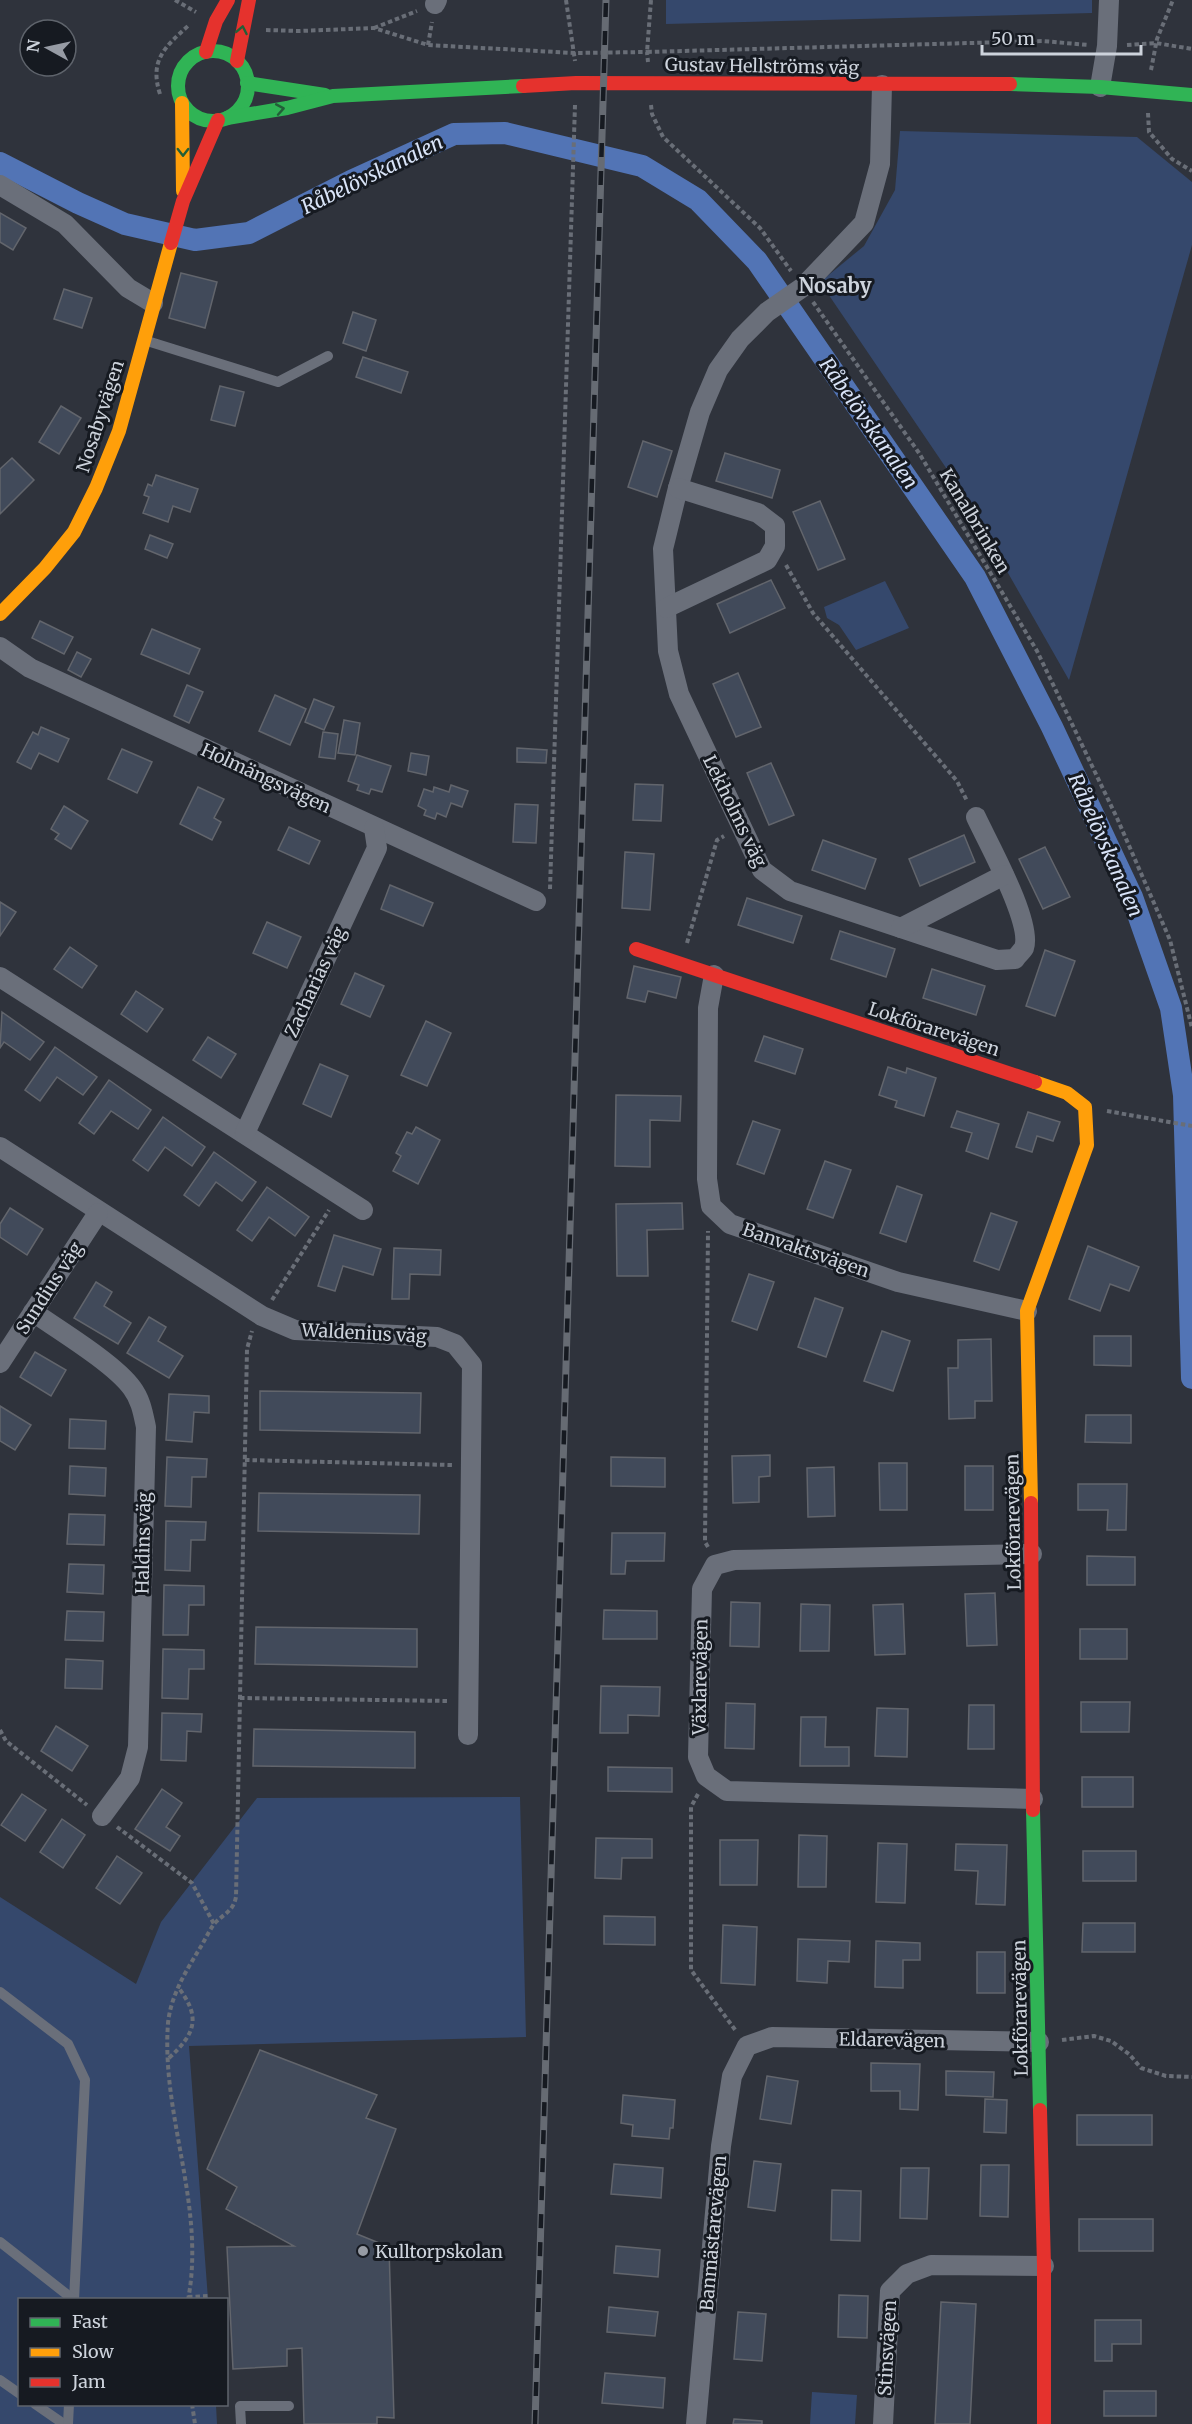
<svg xmlns="http://www.w3.org/2000/svg" width="1192" height="2424" viewBox="0 0 1192 2424" font-family="Merriweather,serif">
	<rect width="100%" height="100%" fill="#2f333c"/>
	<g fill="#35486c">
		<path d="M666,0h426v13l-426,11z"/>
		<path d="M900,131l237,6 55,45v63l-123,435 -110,-193 -139,-205 44,-36 31,-56z"/>
		<path d="M885,581l24,47 -53,22 -17,-25 -12,-7 -3,-11z"/>
		<path d="M520,1797l6,240 -337,9 19,253 -188,1v104l196,1 1,19h-217v-527l136,87 25,-62 96,-124z"/>
		<path d="M812,2392l45,3 -2,29h-45z"/>
	</g>
	<g fill="none" stroke-linecap="round" stroke-linejoin="round">
		<path stroke="#5274b5" stroke-width="22" d="M0,163l78,40 47,21 70,16 54,-7 102,-52 103,-47 51,-1 137,33 56,34 59,61 218,316 77,150 80,170 39,111 13,87 8,283"/>
	</g>
	<g fill="#414a5a" stroke="#62656c" stroke-width="1.5">
		<path d="M0,213l26,15 -13,22 -13,-8z"/>
		<path d="M181,273l36,9 -12,46 -36,-10z"/>
		<path d="M64,289l28,9 -10,30 -28,-9z"/>
		<path d="M353,312l23,8 -10,31 -23,-8z"/>
		<path d="M363,357l45,15 -7,21 -45,-16z"/>
		<path d="M220,386l24,6 -9,34 -24,-6z"/>
		<path d="M61,406l20,12 -22,36 -20,-12z"/>
		<path d="M643,441l29,10 -15,46 -29,-10z"/>
		<path d="M725,453l55,17 -8,28 -56,-17z"/>
		<path d="M12,458l22,22 -34,34v-45z"/>
		<path d="M156,475l42,14 -8,23 -17,-6 -5,16 -25,-9 6,-16 -5,-2 4,-11 4,2z"/>
		<path d="M820,501l25,58 -27,11 -25,-58z"/>
		<path d="M150,535l23,9 -6,14 -22,-9z"/>
		<path d="M771,580l14,28 -55,25 -13,-29z"/>
		<path d="M40,621l33,16 -9,17 -32,-16z"/>
		<path d="M152,629l48,20 -11,25 -48,-20z"/>
		<path d="M77,652l14,7 -10,18 -13,-7z"/>
		<path d="M738,673l23,54 -25,10 -23,-53z"/>
		<path d="M187,685l16,7 -14,31 -15,-7z"/>
		<path d="M275,695l31,14 -16,36 -31,-14z"/>
		<path d="M314,699l20,8 -10,23 -19,-8z"/>
		<path d="M344,720l16,3 -5,32 -17,-2z"/>
		<path d="M41,727l28,12 -11,23 -19,-9 -8,16 -14,-7 16,-30 5,3z"/>
		<path d="M323,732l15,2 -3,25 -16,-2z"/>
		<path d="M517,748l30,2 -1,13 -29,-1z"/>
		<path d="M122,749l30,13 -15,31 -29,-14z"/>
		<path d="M411,753l18,3 -3,19 -18,-4z"/>
		<path d="M357,755l34,11 -9,26 -11,-3 -2,5 -12,-4 2,-5 -11,-4z"/>
		<path d="M771,763l23,52 -25,10 -22,-52z"/>
		<path d="M635,784l28,1 -2,36 -28,-1z"/>
		<path d="M451,785l17,6 -6,16 -11,-4 -5,14 -9,-4 -2,6 -11,-4 2,-5 -8,-4 6,-17 9,3 1,-5 15,5z"/>
		<path d="M198,787l26,12 -10,19 7,4 -9,18 -32,-16z"/>
		<path d="M515,804l23,1 -2,38 -23,-1z"/>
		<path d="M64,806l24,15 -17,28 -16,-10 4,-5 -8,-5z"/>
		<path d="M289,827l31,14 -11,23 -31,-14z"/>
		<path d="M964,835l11,27 -55,24 -11,-27z"/>
		<path d="M823,840l53,19 -11,30 -53,-19z"/>
		<path d="M1045,847l25,50 -27,12 -24,-50z"/>
		<path d="M625,852l29,2 -4,56 -28,-2z"/>
		<path d="M390,885l43,18 -10,23 -42,-17z"/>
		<path d="M747,898l55,18 -9,27 -55,-18z"/>
		<path d="M0,902l16,10 -16,24z"/>
		<path d="M267,922l34,15 -14,31 -34,-15z"/>
		<path d="M840,931l55,18 -9,28 -55,-18z"/>
		<path d="M70,947l27,19 -15,22 -28,-19z"/>
		<path d="M1045,950l30,11 -20,55 -29,-10z"/>
		<path d="M634,966l47,11 -5,21 -28,-7 -3,11 -18,-4z"/>
		<path d="M932,969l53,17 -9,29 -53,-17z"/>
		<path d="M355,973l29,13 -14,31 -29,-13z"/>
		<path d="M136,991l27,18 -16,23 -26,-18z"/>
		<path d="M2,1012l42,30 -14,18 -26,-18 -4,6z"/>
		<path d="M426,1021l25,12 -24,53 -26,-11z"/>
		<path d="M764,1036l39,13 -8,25 -40,-13z"/>
		<path d="M208,1037l28,17 -15,24 -28,-18z"/>
		<path d="M55,1047l42,30 -14,18 -26,-18 -17,24 -15,-11z"/>
		<path d="M320,1064l28,12 -17,41 -28,-13z"/>
		<path d="M888,1067l18,6 1,-5 29,10 -12,38 -29,-9 2,-6 -18,-6z"/>
		<path d="M109,1080l42,30 -13,19 -27,-18 -17,23 -15,-11z"/>
		<path d="M616,1095l65,1 -1,25 -30,-1v47l-35,-1z"/>
		<path d="M957,1111l42,13 -11,35 -22,-8 6,-18 -21,-6z"/>
		<path d="M1028,1112l32,10 -7,19 -16,-5 -5,16 -16,-5z"/>
		<path d="M163,1117l42,30 -13,19 -27,-19 -17,24 -15,-11z"/>
		<path d="M753,1121l27,9 -16,44 -27,-10z"/>
		<path d="M416,1127l24,13 -22,44 -25,-13 8,-15 -5,-3 11,-21 5,2z"/>
		<path d="M214,1152l42,30 -14,19 -26,-19 -17,24 -15,-11z"/>
		<path d="M825,1161l26,9 -18,48 -26,-9z"/>
		<path d="M897,1186l25,9 -16,47 -26,-9z"/>
		<path d="M267,1187l42,30 -14,19 -26,-19 -17,24 -15,-11z"/>
		<path d="M682,1203l1,26 -36,1 1,46h-31l-1,-72z"/>
		<path d="M10,1208l33,21 -16,26 -27,-18v-13z"/>
		<path d="M991,1213l26,9 -18,48 -25,-9z"/>
		<path d="M334,1235l47,14 -8,26 -30,-9 -8,25 -17,-5z"/>
		<path d="M1088,1246l51,21 -10,24 -19,-7 -10,27 -31,-12z"/>
		<path d="M394,1248l47,2 -1,25 -30,-1 -1,25h-17z"/>
		<path d="M749,1274l25,8 -17,48 -25,-9z"/>
		<path d="M96,1282l16,10 -8,14 27,17 -13,21 -44,-26z"/>
		<path d="M815,1298l28,10 -17,49 -28,-10z"/>
		<path d="M149,1317l17,10 -8,14 25,15 -14,22 -42,-25z"/>
		<path d="M882,1331l28,10 -17,50 -29,-10z"/>
		<path d="M1094,1336h37v30l-37,-1z"/>
		<path d="M991,1339l1,62h-17v17l-26,1 -1,-51h10v-28z"/>
		<path d="M35,1352l31,18 -15,26 -31,-19z"/>
		<path d="M260,1391l161,2 -1,40 -160,-3z"/>
		<path d="M169,1394l40,2v17l-15,-1 -2,30 -26,-2z"/>
		<path d="M0,1406l31,19 -16,25 -15,-9z"/>
		<path d="M1086,1415h45v28l-46,-1z"/>
		<path d="M70,1419l36,2 -1,28 -36,-1z"/>
		<path d="M770,1455v21l-11,1v25l-26,1 -1,-47z"/>
		<path d="M167,1457l40,2 -1,18h-14l-1,30 -26,-1z"/>
		<path d="M611,1457l54,1v29l-54,-1z"/>
		<path d="M879,1463h28v47h-27z"/>
		<path d="M70,1466l36,2 -1,28 -36,-2z"/>
		<rect x="965" y="1466" width="28" height="44"/>
		<path d="M834,1467l1,49 -27,1 -1,-49z"/>
		<path d="M1078,1484h49l-1,46h-19l1,-20h-30z"/>
		<path d="M259,1493l161,2 -1,39 -161,-3z"/>
		<path d="M69,1514l36,1 -1,30 -37,-1z"/>
		<path d="M166,1521l40,1 -1,18h-14l-1,31 -25,-1z"/>
		<path d="M612,1533h53l-1,28h-38l-1,13h-14z"/>
		<path d="M1087,1556l48,1v28h-48z"/>
		<path d="M69,1564l35,1 -1,29 -36,-2z"/>
		<path d="M164,1585l40,1v19h-15l-1,30h-25z"/>
		<path d="M995,1593l2,52 -30,1 -2,-52z"/>
		<path d="M731,1602l29,1 -1,44 -29,-1z"/>
		<path d="M801,1604l29,1 -1,46h-29z"/>
		<path d="M903,1604l2,50 -30,1 -2,-50z"/>
		<path d="M604,1610l53,1v28h-54z"/>
		<path d="M67,1611l37,1 -1,29 -38,-1z"/>
		<path d="M256,1627l161,2v38l-162,-3z"/>
		<rect x="1080" y="1629" width="47" height="30"/>
		<path d="M163,1649l41,1v19h-15l-1,30 -26,-1z"/>
		<path d="M66,1659l37,2 -1,28 -37,-1z"/>
		<path d="M601,1686l59,1 -1,29 -31,-1v18h-28z"/>
		<path d="M1081,1702h49l-1,30h-48z"/>
		<path d="M726,1703l29,1 -1,45 -29,-1z"/>
		<path d="M969,1705h25v44h-26z"/>
		<path d="M877,1708l31,1 -1,48 -32,-1z"/>
		<path d="M162,1713l40,1 -1,18 -14,-1 -1,30 -25,-1z"/>
		<path d="M801,1717h25l-1,30h24v19h-49z"/>
		<path d="M56,1726l32,20 -16,25 -31,-20z"/>
		<path d="M254,1729l161,3v36l-162,-2z"/>
		<path d="M608,1767l64,1v24l-64,-1z"/>
		<rect x="1082" y="1777" width="51" height="30"/>
		<path d="M162,1789l20,14 -16,24 14,9 -10,15 -35,-22z"/>
		<path d="M22,1794l24,16 -21,31 -24,-16z"/>
		<path d="M62,1819l23,16 -22,33 -23,-16z"/>
		<path d="M799,1835l28,1 -1,51h-28z"/>
		<path d="M596,1838l56,1v19h-30l-1,21 -26,-1z"/>
		<path d="M720,1840h38l-1,45h-37z"/>
		<path d="M878,1843l29,1 -2,59 -29,-1z"/>
		<path d="M956,1844l51,1 -2,60 -29,-1 2,-33 -23,-1z"/>
		<rect x="1083" y="1851" width="53" height="30"/>
		<path d="M117,1856l25,17 -22,31 -24,-16z"/>
		<path d="M604,1916l51,1v28l-51,-1z"/>
		<path d="M1083,1923h52v29h-53z"/>
		<path d="M723,1925l34,2 -2,58 -34,-2z"/>
		<path d="M798,1939l52,2 -1,21 -21,-1 -1,22 -30,-2z"/>
		<path d="M876,1941l44,2v17h-17v28l-28,-1z"/>
		<rect x="977" y="1952" width="28" height="41"/>
		<path d="M260,2050l117,45 -11,23 30,11 -39,105 32,13 5,171 -17,-1v7h-73l-2,-76 -15,1v17l-54,3 -6,-122 67,-1 -68,-37 11,-22 -30,-18z"/>
		<path d="M871,2063l49,1 -2,46 -18,-1v-18h-29z"/>
		<path d="M946,2071l48,1 -1,25 -47,-2z"/>
		<path d="M767,2076l31,5 -7,43 -31,-5z"/>
		<path d="M623,2095l52,5 -2,28h-3l-1,11 -37,-3 1,-11 -12,-2z"/>
		<path d="M985,2099l22,1 -1,33 -22,-1z"/>
		<rect x="1077" y="2115" width="75" height="30"/>
		<path d="M754,2161l27,3 -6,47 -27,-4z"/>
		<path d="M614,2164l49,4 -2,30 -50,-4z"/>
		<path d="M981,2165h28l-1,52 -28,-1z"/>
		<path d="M901,2168h28l-2,51 -27,-1z"/>
		<path d="M832,2190l29,1 -1,50 -29,-1z"/>
		<rect x="1079" y="2219" width="74" height="32"/>
		<path d="M616,2246l44,4 -2,27 -44,-4z"/>
		<path d="M839,2295l29,1 -1,42 -29,-1z"/>
		<path d="M941,2302l35,2 -6,120h-35z"/>
		<path d="M609,2307l49,5 -3,24 -48,-4z"/>
		<path d="M738,2312l28,2 -4,47 -28,-2z"/>
		<path d="M1095,2320h46v24h-29v17h-17z"/>
		<path d="M605,2373l60,5 -2,30 -61,-5z"/>
		<rect x="1104" y="2391" width="52" height="25"/>
		<path d="M734,2419l28,2v3h-29z"/>
	</g>
	<g fill="none" stroke-linecap="round" stroke-linejoin="round">
		<g stroke="#696e77" stroke-width="4" stroke-dasharray="4.5 3" stroke-linecap="butt">
			<path d="M175,0l21,12"/>
			<path d="M566,0l9,61"/>
			<path d="M651,0l-4,52 395,-11 47,4"/>
			<path d="M374,28l43,-17"/>
			<path d="M266,30l34,1 74,-3 54,17 146,8 73,-1 1,10"/>
			<path d="M428,45l4,-23"/>
			<path d="M1127,45l29,-2 36,6"/>
			<path d="M1151,70l6,-31 16,-39"/>
			<path d="M160,94c-11,-34 5,-47 29,-69"/>
			<path d="M651,105l1,9 11,23 97,91 31,43"/>
			<path d="M1148,113l1,19 23,27 20,12"/>
			<path d="M813,302l106,151 118,198 80,167 53,122 22,88"/>
			<path d="M786,565l27,48 144,168 10,20"/>
			<path d="M550,889l25,-784"/>
			<path d="M687,943l30,-103 7,-4"/>
			<path d="M1107,1111l85,15"/>
			<path d="M272,1300l57,-90"/>
			<path d="M245,1460l207,5"/>
			<path d="M708,1547l-3,-5 3,-311"/>
			<path d="M240,1698l210,3"/>
			<path d="M0,1730l6,11 81,64"/>
			<path d="M698,1794l-7,13v163l45,61"/>
			<path d="M117,1827l75,56 22,41"/>
			<path d="M1062,2040l32,-4 17,5 18,13 12,14 25,8 26,1"/>
			<path d="M169,2058c27,-25 32,-41 9,-71"/>
			<path d="M188,2297l20,-1"/>
			<path d="M188,2300c18,-94 -27,-184 -20,-277 3,-28 18,-52 32,-75 5,-8 9,-17 14,-24 9,-10 19,-12 22,-27l11,-548 5,-18"/>
			<path d="M192,2404l3,20"/>
		</g>
		<g stroke="#6a6f7a" stroke-width="10">
			<path d="M144,340l134,42 50,-26"/>
			<path d="M0,1992l68,52 17,36 -11,220"/>
			<path d="M0,2242l74,58"/>
			<path d="M0,2380l20,14"/>
			<path d="M35,2404l29,20"/>
			<path d="M68,2424l1,-20"/>
			<path d="M241,2424l-1,-18h49"/>
		</g>
		<g stroke="#6a6f7a" stroke-width="20">
			<path d="M435,4l2,-4"/>
			<path d="M882,85l-2,79 -16,59 -61,64 -36,25 -27,27 -22,31 -18,42 -22,76 -15,61 5,102 11,43 83,176 28,21 207,69 18,-1c2,-3 7,-8 9,-11 9,-25 -36,-105 -48,-131"/>
			<path d="M1100,87l7,-41 2,-46"/>
			<path d="M0,185l65,39 63,64 25,15"/>
			<path d="M666,608l101,-48 8,-14v-20l-17,-13 -80,-25"/>
			<path d="M0,647l30,21 506,233"/>
			<path d="M901,928l103,-53"/>
			<path d="M714,975l-6,33 -1,171 4,27 19,18 168,58 129,29"/>
			<path d="M0,977l363,233"/>
			<path d="M245,1133l132,-285 -3,-20"/>
			<path d="M0,1147l262,169 33,14 142,7 18,7 17,21 -4,370"/>
			<path d="M33,1312c26,18 82,52 99,76 9,12 11,25 14,39l-8,320 -8,31 -28,38"/>
			<path d="M0,1363l98,-150"/>
			<path d="M1032,1554l-298,6 -19,5 -13,24 -4,168 8,19 21,15 306,8"/>
			<path d="M696,2424l25,-278 11,-70 15,-30 25,-9 267,5"/>
			<path d="M883,2424l7,-133 17,-17 24,-9 113,1"/>
		</g>
		<g stroke="#30b455" stroke-width="14">
			<circle cx="213" cy="86" r="35"/>
			<path d="M247,83l78,12"/>
			<path d="M1010,84l90,3 92,8"/>
			<path d="M227,118l60,-10 46,-12 190,-10"/>
			<path d="M1033,1810l7,300"/>
		</g>
		<g stroke="#ff9f0a" stroke-width="14">
			<path d="M182,103l1,88"/>
			<path d="M0,614l45,-46 29,-36 22,-44 23,-57 52,-188"/>
			<path d="M1031,1503l-4,-192 60,-166 -2,-38 -18,-14 -32,-11"/>
		</g>
		<g stroke="#e5322d" stroke-width="14">
			<path d="M206,52l10,-31 12,-21"/>
			<path d="M237,61l12,-61"/>
			<path d="M523,86l53,-3 434,1"/>
			<path d="M171,243l12,-42 35,-81"/>
			<path d="M636,949l399,133"/>
			<path d="M1031,1503l2,307"/>
			<path d="M1040,2110l4,156v158"/>
		</g>
		<defs>
			<path id="rail" d="M535,2424l71,-2424"/>
		</defs>
		<use href="#rail" stroke="#666b73" stroke-width="7"/>
		<use href="#rail" stroke="#161a21" stroke-width="4.5" stroke-dasharray="14" stroke-linecap="butt"/>
	</g>
	<defs><path id="oneway-chevron" d="M-2-3.5L2.5 0L-2 3.5" fill="none" stroke-width="1.6" stroke-linecap="round" stroke-linejoin="round" transform="scale(1.5)"/></defs>
	<g stroke="#225f38">
		<use href="#oneway-chevron" transform="translate(242 30) rotate(-79)"/>
		<use href="#oneway-chevron" transform="translate(280 109) rotate(-10)"/>
		<use href="#oneway-chevron" transform="translate(183 152) rotate(90)"/>
	</g>
	<circle fill="#969ba4" stroke="#161a21" stroke-width="2" cx="363" cy="2251" r="6"/>
	<g text-anchor="middle" dominant-baseline="central" stroke-width="6" stroke-linejoin="round" paint-order="stroke">
		<g font-size="18" fill="#cdd3dc" stroke="#161a21">
			<text transform="translate(762 66) rotate(1)">Gustav Hellströms väg</text>
			<text transform="translate(100 416) rotate(-72)">Nosabyvägen</text>
			<text transform="translate(975 521) rotate(59)">Kanalbrinken</text>
			<text transform="translate(266 778) rotate(25)">Holmängsvägen</text>
			<text transform="translate(735 811) rotate(64)">Lekholms väg</text>
			<text transform="translate(315 982) rotate(-65)">Zacharias väg</text>
			<text transform="translate(934 1029) rotate(18)">Lokförarevägen</text>
			<text transform="translate(806 1250) rotate(19)">Banvaktsvägen</text>
			<text transform="translate(49 1288) rotate(-57)">Sundius väg</text>
			<text transform="translate(364 1333) rotate(3)">Waldenius väg</text>
			<text transform="translate(1013 1522) rotate(-91)">Lokförarevägen</text>
			<text transform="translate(143 1543) rotate(-89)">Haldins väg</text>
			<text transform="translate(700 1677) rotate(-89)">Växlarevägen</text>
			<text transform="translate(1020 2008) rotate(-91)">Lokförarevägen</text>
			<text transform="translate(892 2040) rotate(1)">Eldarevägen</text>
			<text transform="translate(713 2233) rotate(-85)">Banmästarevägen</text>
			<text transform="translate(887 2348) rotate(-87)">Stinsvägen</text>
		</g>
		<g font-size="18" fill="#cdd3dc" stroke="#161a21" text-anchor="start">
			<text x="375" y="2251">Kulltorpskolan</text>
		</g>
		<g font-size="20" font-style="italic" fill="#d9e4f8" stroke="#161a21">
			<text transform="translate(372 174) rotate(-26)">Råbelövskanalen</text>
			<text transform="translate(869 423) rotate(55)">Råbelövskanalen</text>
			<text transform="translate(1106 845) rotate(66)">Råbelövskanalen</text>
		</g>
		<g font-size="20" font-weight="bold" fill="#cdd3dc" stroke="#161a21">
			<text x="835" y="285">Nosaby</text>
		</g>
	</g>
	<rect x="18" y="2298" width="210" height="108" fill="#161a21" stroke="#5f646c" stroke-width="1.5"/>
	<rect x="30" y="2318" width="30" height="9" fill="#30b455" stroke="#5f646c" stroke-width="1.5"/>
	<text x="72" y="2328" font-size="18" fill="#cdd3dc">Fast</text>
	<rect x="30" y="2348" width="30" height="9" fill="#ff9f0a" stroke="#5f646c" stroke-width="1.5"/>
	<text x="72" y="2358" font-size="18" fill="#cdd3dc">Slow</text>
	<rect x="30" y="2378" width="30" height="9" fill="#e5322d" stroke="#5f646c" stroke-width="1.5"/>
	<text x="72" y="2388" font-size="18" fill="#cdd3dc">Jam</text>
	<g transform="translate(48 48) rotate(278)"><circle r="28" fill="#161a21" stroke="#5f646c" stroke-width="1.5"/>
	<path d="M0-4.5L10 22L0 15L-10 22Z" fill="#969ba4"/>
	<text y="-9" font-size="16" font-weight="bold" text-anchor="middle" fill="#cdd3dc">N</text>
	</g>
	<path d="M982 45v9h159v-9" fill="none" stroke="#cdd3dc" stroke-width="3"/>
	<text x="991" y="45" font-size="18" fill="#cdd3dc" stroke="#161a21" stroke-width="4.5" paint-order="stroke">50 m</text>
</svg>
